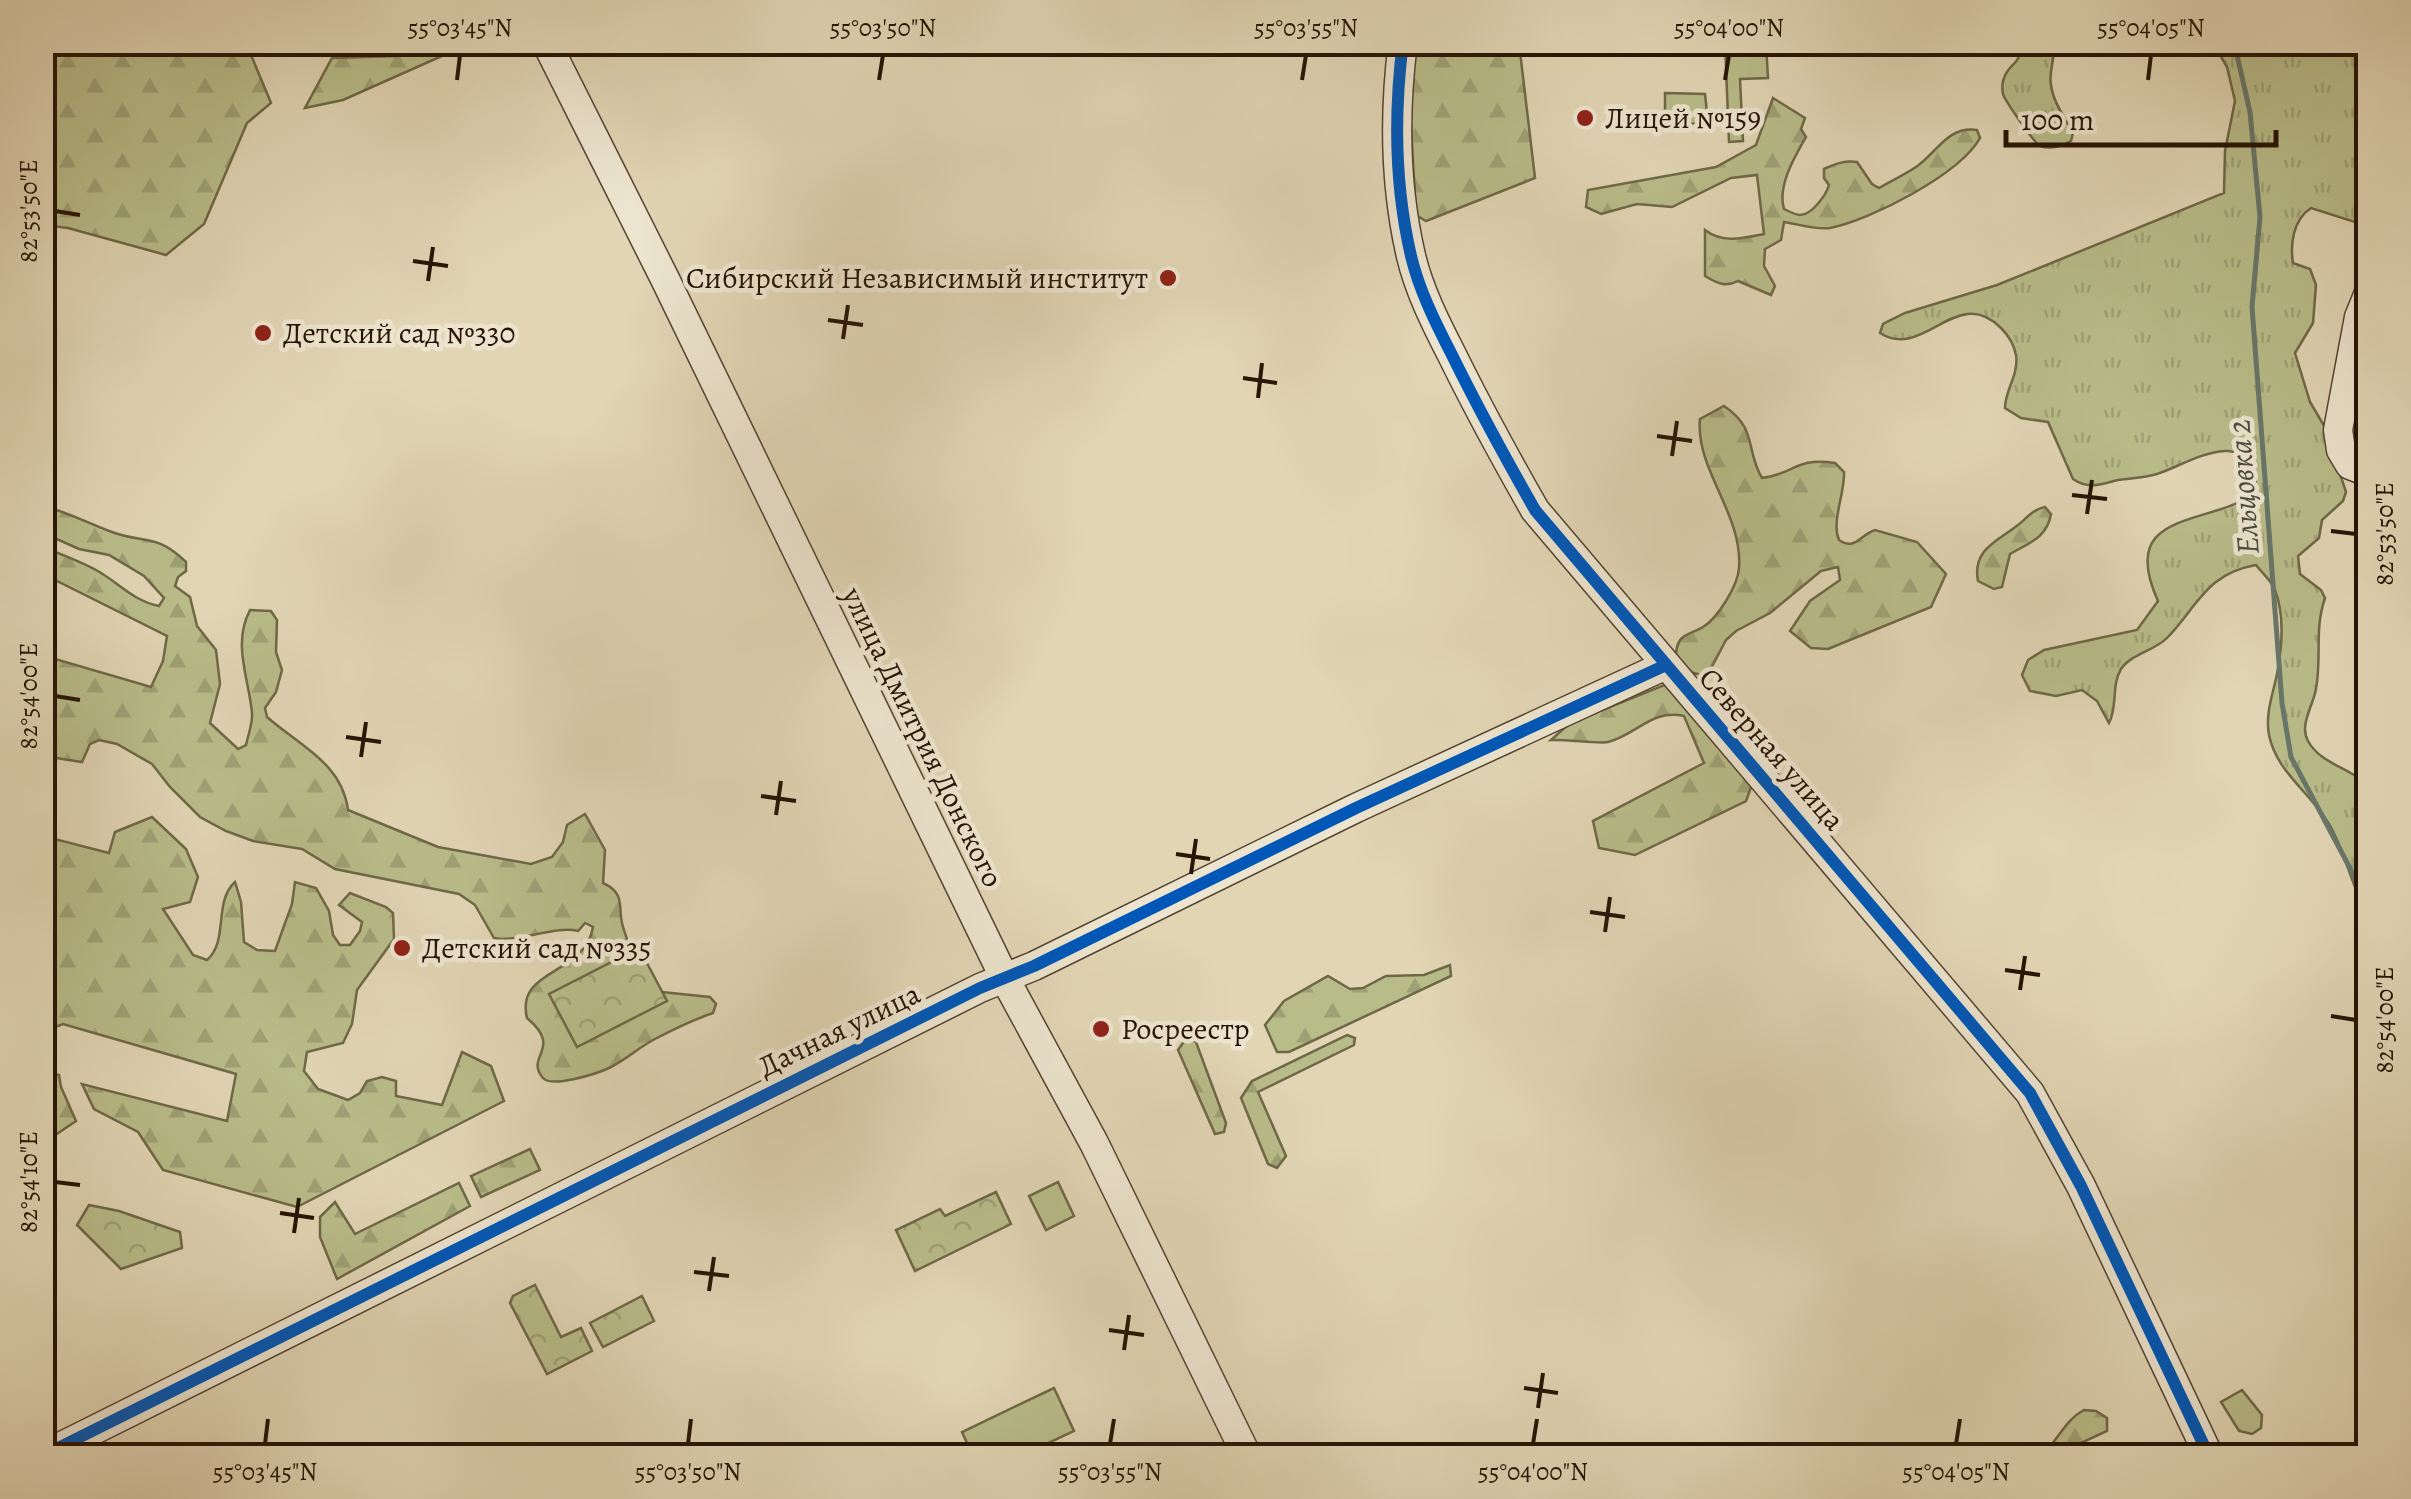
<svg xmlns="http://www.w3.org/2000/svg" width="2411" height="1499" viewBox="0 0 2411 1499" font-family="Alegreya,serif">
	<defs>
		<pattern id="grass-tufts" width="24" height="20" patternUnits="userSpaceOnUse" patternTransform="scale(2.5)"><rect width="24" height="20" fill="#b8bc89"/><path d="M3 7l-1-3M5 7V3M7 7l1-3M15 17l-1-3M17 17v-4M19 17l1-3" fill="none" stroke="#9ea175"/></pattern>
		<pattern id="forest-firs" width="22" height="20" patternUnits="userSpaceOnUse" patternTransform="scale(2.5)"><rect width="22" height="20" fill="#b8bc89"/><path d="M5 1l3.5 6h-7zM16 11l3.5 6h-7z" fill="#9ea175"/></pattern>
		<pattern id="park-crowns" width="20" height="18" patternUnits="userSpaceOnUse" patternTransform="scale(2.5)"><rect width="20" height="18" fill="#b8bc89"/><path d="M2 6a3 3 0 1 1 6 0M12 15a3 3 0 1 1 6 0" fill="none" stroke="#9ea175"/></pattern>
	</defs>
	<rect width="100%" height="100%" fill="#e1d5b4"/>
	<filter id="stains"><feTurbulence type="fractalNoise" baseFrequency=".002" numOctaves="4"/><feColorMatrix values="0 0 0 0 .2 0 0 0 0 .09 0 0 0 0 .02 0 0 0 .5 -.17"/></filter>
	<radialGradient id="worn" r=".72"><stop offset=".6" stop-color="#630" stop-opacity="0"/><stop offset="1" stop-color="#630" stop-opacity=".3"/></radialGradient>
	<g fill="url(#grass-tufts)" stroke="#6f6847" stroke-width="2.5">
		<path d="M2021,43h31c5,15 -4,26 -1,42 2,17 14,33 22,48l-2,8c-10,5 -19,9 -31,5 -4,-1 -35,-45 -37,-52 -1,-5 -1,-11 1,-16 7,-18 16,-10 17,-35z"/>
		<path d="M2213,43h155v178l-13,1 -44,-14c-18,12 -21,36 -18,55l17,6 6,16 -3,38 -18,30 15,49 23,39 2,18 11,33 -3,9 -21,19 -3,18 -21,18 2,18 21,16 4,8c-11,32 -3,58 -9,91 -3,17 -17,36 -8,52 14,25 44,26 60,46v128c-17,-29 -22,-62 -39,-91 -19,-32 -52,-51 -60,-89 -4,-21 4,-41 8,-61 5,-26 8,-58 -2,-84 -3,-9 -13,-17 -19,-25 -49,8 -59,42 -89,73 -13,13 -36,16 -46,31 -10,17 -3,37 -12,54l-12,-22 -15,-11 -26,6 -26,-5 -8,-16 6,-15 16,-10 93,-20 21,-29c-41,-90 46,-75 95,-106 9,-20 -5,-45 -28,-44 -23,1 -47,16 -68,23 -13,4 -26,4 -39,6 -17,4 -29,10 -45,-1l-25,-57 -27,-4 -16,-10c0,-18 14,-33 11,-53 -2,-11 -7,-19 -15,-27 -44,-45 -77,33 -121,5l3,-9 22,-11 92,-28 227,-92 1,-42 10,-50 -8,-34z"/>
	</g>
	<g fill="url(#forest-firs)" stroke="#6f6847" stroke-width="2.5">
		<path d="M43,42l203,1 25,60 -24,20 -43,101 -38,31 -98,-27 -25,-3z"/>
		<path d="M415,43h56l-128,57 -38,8 27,-50 65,-2z"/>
		<path d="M1416,43h103l16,135 -109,43 -10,-6 -7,-125z"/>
		<path d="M1665,93l40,1 3,28 -43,5z"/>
		<path d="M1773,98l32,20 -4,11 5,8c-11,19 -29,49 -22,72 2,1 13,6 16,6 12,0 26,-20 29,-30l-5,-7v-9c11,-5 21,-9 33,-7l15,22 7,4c12,-7 25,-13 37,-21 21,-14 31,-41 61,-37l3,8c-20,36 -109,82 -150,90 -15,2 -32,-4 -46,-6l-3,18 -16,9 -1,17 11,20 -4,9 -33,-14c-13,7 -21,2 -33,-5v-46c18,14 39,8 59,4l-7,-59 -26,3 -59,29 -35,-3 -36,10 -15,-7 2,-17 128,-23 40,-22z"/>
		<path d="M1724,406c34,23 21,43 38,72 33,-4 33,-21 73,-15l9,9c1,21 -13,50 -5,68 16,11 21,-5 36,-10l42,12 29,32 -15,33 -103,42 -17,-1 -21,-17 20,-30 30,-21 -2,-13 -17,4 -51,42 -34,18 -10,9 -18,34c-15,2 -21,-3 -32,-14 0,-8 0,-16 6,-22 5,-5 15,-7 21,-11 15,-9 35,-42 36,-59 4,-54 -44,-99 -39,-149z"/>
		<path d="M43,506c24,6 45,17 69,26 32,12 44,1 74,30v9l-8,6 -3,9 15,11 7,29 19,24 4,34 -10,39 28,26 8,-4c2,-10 7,-22 6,-32 -3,-34 -20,-69 -2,-103l21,1 6,9 -1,32 6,18 -6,22 -11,16 2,9c33,29 75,46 81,93l90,37 93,17 21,-7 11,-15 4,-17 18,-11 20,36 -2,33c24,11 14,25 20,44 2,6 4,11 5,17l-13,30 27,16 68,7 6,7 -3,9c-20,7 -39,16 -58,26 -16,8 -29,21 -46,29 -13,6 -57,20 -66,10 -19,-22 21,-29 -16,-60 -12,-50 58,-42 66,-91l-8,-4 -7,8c-21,-6 -61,12 -84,7l-19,-33 -16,-11 -124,-25 -33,-20 -49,-8 -27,-10 -26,-14 -30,-30 -18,-23 -35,-20 -18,-4 -9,4 -8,18 -39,-6v-29l7,-3 6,-9 -13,-10 -1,-55 6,7 103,30 12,-26 4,-25 -124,-62v-27c17,7 36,14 53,23 22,12 37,31 63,36l5,-8 -20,-22 -35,-21 -30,-6 -36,-16z"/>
		<path d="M2045,507l6,7c-4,24 -22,29 -41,40l-8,33 -8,2 -16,-8c-6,-32 20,-40 40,-56 10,-8 14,-15 27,-18z"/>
		<path d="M1667,684l87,95 -8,22 -111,54 -36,-7 -6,-27 111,-58 -20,-47c-33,-7 -46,18 -76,26 -8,2 -43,-3 -57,-2l19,-17z"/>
		<path d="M152,817l34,32 12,28 -8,25 -27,7 30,46 14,5c22,-19 6,-58 28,-78l6,20 3,40 13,8 18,1 17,-47 3,-22 21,6 13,23 4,24 7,10h10l10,-14 2,-9 -23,-17 11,-12 36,14 7,6 1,26 -37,51 -5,34 -9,19 -36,9 -3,19 14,18 30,11 12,-7 7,-12 15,-4 14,4v15l46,9 20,-53 29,14 13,35 -207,106 -134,-37 -25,-38 -44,-23 -12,-25 145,37 9,-47 -173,-50 -16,6 -5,17 1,-211 66,17 6,-21z"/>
		<path d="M1450,965l1,11 -162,76h-12l-12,-27 19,-24 44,-25 22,13 13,-1 23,-12 38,-1z"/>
		<path d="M1347,1035l8,3 -1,7 -96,47 28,64 -9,12 -9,-4 -27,-66 11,-17z"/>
		<path d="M1188,1036l8,6 30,81 -2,9 -9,2 -37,-84z"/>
		<path d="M42,1071l17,4 2,12 15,34 -28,19 -5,-1z"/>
		<path d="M530,1149l10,21 -59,27 -10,-21z"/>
		<path d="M459,1183l11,23 -133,73 -17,-42v-20l15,-15 20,32z"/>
		<path d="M2242,1390l20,25 -1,13 -9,6 -13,-3 -18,-29z"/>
		<path d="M2084,1410l12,1 11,7v13l-54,25h-12c16,-14 24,-36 43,-46z"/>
	</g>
	<g fill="url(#park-crowns)" stroke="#6f6847" stroke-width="2.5">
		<path d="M639,948l28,53 -90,46 -28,-53z"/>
		<path d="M996,1192l15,32 -96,47 -19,-41 44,-21 5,7z"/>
		<path d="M89,1205l30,6 61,21 2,16 -61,21 -44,-44z"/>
		<path d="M535,1285l26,52 20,-9 11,23 -45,23 -37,-71 3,-7z"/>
		<path d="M642,1296l12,25 -51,26 -13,-24z"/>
	</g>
	<g fill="#b8bc89" stroke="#6f6847" stroke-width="2.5">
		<path d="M1725,43h41l2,35 -28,1 3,62 -14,1z"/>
		<path d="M1058,1182l16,34 -28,14 -17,-34z"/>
		<path d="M1054,1388l20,43 -53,25h-48l-11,-24z"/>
	</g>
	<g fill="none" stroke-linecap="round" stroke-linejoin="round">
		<path stroke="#68776a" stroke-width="5" d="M2234,42l16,70 10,105 -8,90 30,396 9,54 60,113 17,42"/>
		<defs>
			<g id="minor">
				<path d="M546,42l119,237 339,698 90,166 153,313"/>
				<path d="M1403,42c-9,70 -8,145 8,214 8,34 25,68 41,99 26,53 54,104 83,155l495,583 51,93 128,270"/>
				<path d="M2368,295l-9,22 -21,113 3,20 9,15 18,7"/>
				<path d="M42,1456l938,-468 54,-22 322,-158 310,-143"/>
			</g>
		</defs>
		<use href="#minor" stroke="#554431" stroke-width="31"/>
		<use href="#minor" stroke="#ece4ce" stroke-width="28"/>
		<defs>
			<g id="cycleway">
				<path d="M1403,42c-9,70 -8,145 8,214 8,34 25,68 41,99 26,53 54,104 83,155l495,583 51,93 128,270"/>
				<path d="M42,1456l938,-468 54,-22 322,-158 310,-143"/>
			</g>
		</defs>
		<use href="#cycleway" stroke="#ece4ce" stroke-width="19"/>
		<use href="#cycleway" stroke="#0057b8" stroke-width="12"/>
	</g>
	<path fill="none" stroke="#261405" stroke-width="4" d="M457,80l3,-25M879,80l4,-25M1302,80l4,-25M1725,80l4,-25M2148,80l3,-25M55,211l25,4M413,261l35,5M428,281l5,-34M828,320l35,5M843,339l5,-34M1243,378l34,5M1258,398l4,-35M1657,436l35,5M1672,456l5,-35M2072,495l35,4M2087,514l5,-34M2331,531l25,3M55,696l25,4M346,737l35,5M361,757l5,-35M761,796l35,5M776,815l5,-34M1176,854l34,5M1191,874l5,-35M1590,912l35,5M1605,932l5,-35M2005,970l35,5M2020,990l5,-34M2331,1016l25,4M55,1182l25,3M280,1213l34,5M294,1233l5,-35M694,1272l35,4M709,1291l5,-34M1109,1330l35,5M1124,1350l5,-35M1524,1388l34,5M1538,1408l5,-35M265,1444l3,-25M688,1444l3,-25M1110,1444l4,-25M1533,1444l4,-25M1956,1444l4,-25"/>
	<g fill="#8f2418" stroke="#ece4ce" stroke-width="4">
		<circle cx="1585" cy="118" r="10"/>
		<circle cx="1168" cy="278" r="10"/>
		<circle cx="263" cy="333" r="10"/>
		<circle cx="402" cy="948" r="10"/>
		<circle cx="1101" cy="1029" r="10"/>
	</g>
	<g text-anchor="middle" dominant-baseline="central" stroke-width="9" stroke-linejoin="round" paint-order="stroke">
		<g font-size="30" fill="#261405" stroke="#ece4ce" text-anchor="start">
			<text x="1605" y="118">Лицей №159</text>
			<text x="1148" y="278" text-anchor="end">Сибирский Независимый институт</text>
			<text x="283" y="333">Детский сад №330</text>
			<text x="422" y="948">Детский сад №335</text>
			<text x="1121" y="1029">Росреестр</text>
		</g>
		<g font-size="30" fill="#261405" stroke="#ece4ce">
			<text transform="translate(923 737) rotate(64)">улица Дмитрия Донского</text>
			<text transform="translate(1772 749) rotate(49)">Северная улица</text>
			<text transform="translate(839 1030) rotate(-26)">Дачная улица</text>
		</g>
		<g font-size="32" font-style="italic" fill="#4c4e40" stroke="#ece4ce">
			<text transform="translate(2243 487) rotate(-94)">Ельцовка 2</text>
		</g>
	</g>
	<rect width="2411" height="1499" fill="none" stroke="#e1d5b4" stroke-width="110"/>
	<path d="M2006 130v15h270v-15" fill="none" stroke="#261405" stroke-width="5"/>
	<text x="2021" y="130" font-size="30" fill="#261405" stroke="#ece4ce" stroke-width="8" paint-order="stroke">100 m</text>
	<rect x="55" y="55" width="2301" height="1389" fill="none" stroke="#261405" stroke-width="4"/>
	<g font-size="25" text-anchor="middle" fill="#261405">
		<text x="460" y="36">55°03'45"N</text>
		<text x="883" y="36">55°03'50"N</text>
		<text x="1306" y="36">55°03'55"N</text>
		<text x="1729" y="36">55°04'00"N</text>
		<text x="2151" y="36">55°04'05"N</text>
		<text transform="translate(28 211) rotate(-90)" y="9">82°53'50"E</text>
		<text transform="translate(2384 534) rotate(-90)" y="9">82°53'50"E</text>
		<text transform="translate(28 696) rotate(-90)" y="9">82°54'00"E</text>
		<text transform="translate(2384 1020) rotate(-90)" y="9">82°54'00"E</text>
		<text transform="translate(28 1182) rotate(-90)" y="9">82°54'10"E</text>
		<text x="265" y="1480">55°03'45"N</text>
		<text x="688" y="1480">55°03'50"N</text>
		<text x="1110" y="1480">55°03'55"N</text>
		<text x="1533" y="1480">55°04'00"N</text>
		<text x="1956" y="1480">55°04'05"N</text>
	</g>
	<rect width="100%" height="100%" filter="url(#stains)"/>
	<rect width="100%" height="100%" fill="url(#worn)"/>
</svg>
